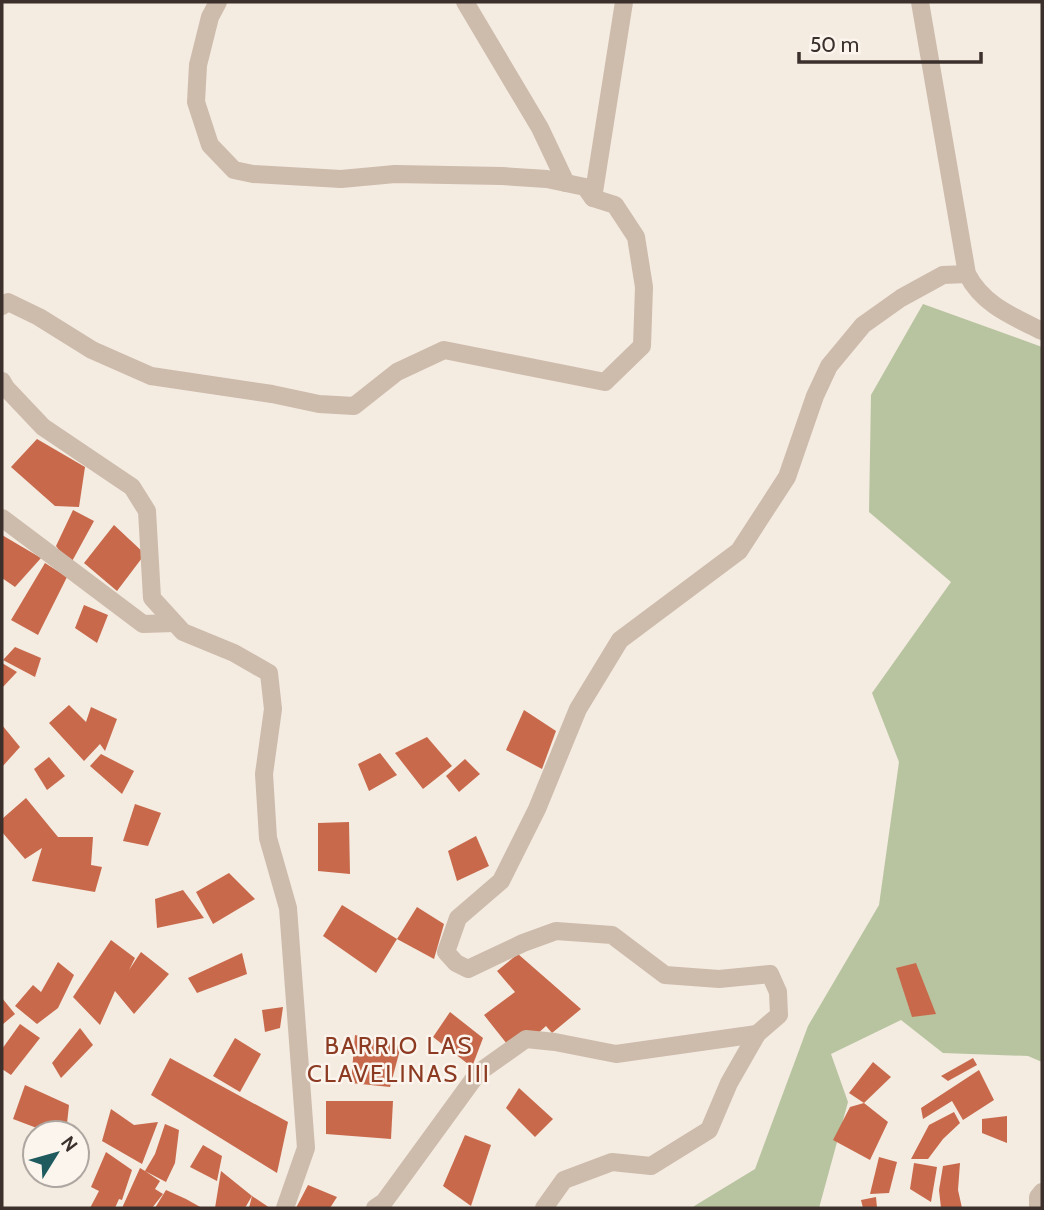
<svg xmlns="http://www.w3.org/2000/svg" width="1044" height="1210" viewBox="0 0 1044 1210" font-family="Cabin,sans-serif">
	<rect width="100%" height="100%" fill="#f4ebe1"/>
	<path fill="#b8c4a0" d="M923,304l119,43v715l-14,-6 -85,-3 -42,-33 -70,34 17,48 -29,106h-128l64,-39 53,-143 71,-121 20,-143 -27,-69 79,-111 -82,-70 2,-117z"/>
	<g fill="#c8694b">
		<path d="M37,439l48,28 -6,40 -24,-1 -44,-39z"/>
		<path d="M73,510l21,11 -24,44 -14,-19z"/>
		<path d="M114,525l31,29 -28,37 -33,-28z"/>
		<path d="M2,535l39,23 -26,29 -13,-9z"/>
		<path d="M45,563l22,14 -29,58 -27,-15z"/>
		<path d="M84,605l24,10 -11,28 -22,-15z"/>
		<path d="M15,647l26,11 -6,19 -32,-17z"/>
		<path d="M2,663l15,9 -15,16z"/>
		<path d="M69,705l17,17 5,-15 26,12 -12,32 -5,-7 -16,17 -35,-38z"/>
		<path d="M524,710l32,21 -14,38 -36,-19z"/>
		<path d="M2,725l18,22 -18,20z"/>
		<path d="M427,737l25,29 -29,23 -28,-36z"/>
		<path d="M380,753l17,22 -28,16 -11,-27z"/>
		<path d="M101,754l33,17 -12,23 -32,-28z"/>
		<path d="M49,757l16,19 -18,14 -13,-21z"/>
		<path d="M465,759l15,15 -21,18 -13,-16z"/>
		<path d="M26,798l32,39h35l-2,28 11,2 -7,25 -63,-11 10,-33 -17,11 -23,-27v-13z"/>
		<path d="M135,804l26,9 -13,33 -25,-5z"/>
		<path d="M349,822l1,52 -32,-3v-48z"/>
		<path d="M476,836l13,30 -32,15 -9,-30z"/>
		<path d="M229,873l26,26 -42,25 -17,-32z"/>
		<path d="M183,890l21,28 -47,10 -2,-29z"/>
		<path d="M342,905l55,34 -21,34 -53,-37z"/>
		<path d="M417,907l27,17 -10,35 -37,-20z"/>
		<path d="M111,940l24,18 -6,12 12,-18 28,22 -35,40 -19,-23 -15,34 -27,-28z"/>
		<path d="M242,953l5,21 -50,19 -9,-15z"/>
		<path d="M518,954l63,55 -29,24 -6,-7 -31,28 -31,-39 31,-23 -18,-21z"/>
		<path d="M58,962l16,13 -16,33 -21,16 -22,-18 18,-21 8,7z"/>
		<path d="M916,963l20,51 -24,3 -16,-49z"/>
		<path d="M2,998l13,16 -13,11z"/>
		<path d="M283,1007l-3,21 -15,4 -3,-22z"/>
		<path d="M450,1012l33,26 -11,29 -39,-30z"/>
		<path d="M20,1024l20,14 -29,37 -9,-6v-20z"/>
		<path d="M80,1028l13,17 -32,33 -9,-15z"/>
		<path d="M355,1035l46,11 -11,41 -39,-4z"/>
		<path d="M235,1038l26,16 -21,38 -27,-16z"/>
		<path d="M170,1058l118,64 -11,51 -126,-78z"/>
		<path d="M973,1058l4,7 -29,16 -7,-5z"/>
		<path d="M873,1062l18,15 -27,26 -15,-10z"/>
		<path d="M979,1070l15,30 -31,20 -11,-19 -29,18 -2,-11z"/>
		<path d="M25,1085l44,20 -3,28h-16l-37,-14z"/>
		<path d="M519,1088l34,31 -18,18 -29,-29z"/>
		<path d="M326,1101h67l-2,38 -65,-5z"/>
		<path d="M864,1103l24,19 -18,38 -37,-20 17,-33z"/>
		<path d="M111,1109l23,16 24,-3 -16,42 -40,-23z"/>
		<path d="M954,1112l6,11 -17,16 -15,20h-17l18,-34z"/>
		<path d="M1007,1116v27l-25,-10v-14z"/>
		<path d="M165,1124l14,6 -4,33 -9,19 -21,-11 15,10 -5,8 8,5 -11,14h-30l18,-40 5,3 10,-17z"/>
		<path d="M465,1135l26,10 -20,61 -28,-20z"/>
		<path d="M203,1145l19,11 -5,25 -27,-14z"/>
		<path d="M106,1152l26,18 -10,30 -3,-1 -4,9h-25l9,-17 -8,-4z"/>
		<path d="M879,1157l18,5 -8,31 -19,1z"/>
		<path d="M914,1163l23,4 -6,35 -21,-13z"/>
		<path d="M960,1163l-2,27 4,18h-21l-2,-18 4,-24z"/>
		<path d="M221,1171l31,25 -7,12h-30z"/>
		<path d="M308,1185l29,12 -7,11h-34z"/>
		<path d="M166,1190l20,9 16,9h-47z"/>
		<path d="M252,1196l18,12h-21z"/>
		<path d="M876,1197l1,11h-14l-2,-8z"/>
	</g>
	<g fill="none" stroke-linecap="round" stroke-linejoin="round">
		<g stroke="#cdbbac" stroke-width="18">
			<path d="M465,2l75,126 26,55"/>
			<path d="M920,2l47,272c16,31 45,42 75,57"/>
			<path d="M593,198l31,-196"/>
			<path d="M2,306l6,-4 31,15 53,33 59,26 121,18 47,10 35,2 43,-34 47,-22 161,32 37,-36 2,-59 -8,-50 -21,-32 -22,-7 -8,-11 -38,-8 -45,-3 -107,-2 -54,5 -88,-5 -19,-4 -24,-25 -14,-43 2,-37 12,-48 8,-15"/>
			<path d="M2,381l4,7 37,39 89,60 15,24 5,87 31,34 51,21 35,20 4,36 -9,65 4,64 20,70 18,240 -21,60"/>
			<path d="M2,518l141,106 31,-1"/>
			<path d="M375,1208l9,-6 94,-129 48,-34 29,3 61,12 141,-20"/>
			<path d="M544,1208l20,-28 48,-18 39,4 58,-36 20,-47 28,-49 22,-19 -1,-23 -8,-18 -51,5 -54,-4 -53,-40 -56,-4 -33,12 -55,26 -12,-6 -10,-11 12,-34 43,-37 36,-72 41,-100 42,-69 119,-89 48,-74 28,-81 14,-30 34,-41 38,-27 42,-23 24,-1"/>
			<path d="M1038,1208v-11l4,-5"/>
		</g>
	</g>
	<g text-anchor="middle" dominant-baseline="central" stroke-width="5" stroke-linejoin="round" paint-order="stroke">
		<g font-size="24" letter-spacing="2" fill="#8c3b22" stroke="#fbf5ee">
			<text x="399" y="1045">BARRIO LAS<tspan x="399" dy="28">CLAVELINAS III</tspan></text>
		</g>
	</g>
	<rect width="1044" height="1210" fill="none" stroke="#3b302b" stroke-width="7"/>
	<g transform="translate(56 1154) rotate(53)"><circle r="33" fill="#fbf5ee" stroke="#aea6a0" stroke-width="2"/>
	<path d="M0-5L12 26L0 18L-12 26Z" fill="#1f5a5e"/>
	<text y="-10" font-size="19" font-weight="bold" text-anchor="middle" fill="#3b302b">N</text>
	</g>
	<path d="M799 52v10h182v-10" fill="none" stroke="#3b302b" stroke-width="3.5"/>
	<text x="810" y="52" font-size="21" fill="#3b302b" stroke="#fbf5ee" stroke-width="5" paint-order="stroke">50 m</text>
</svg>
